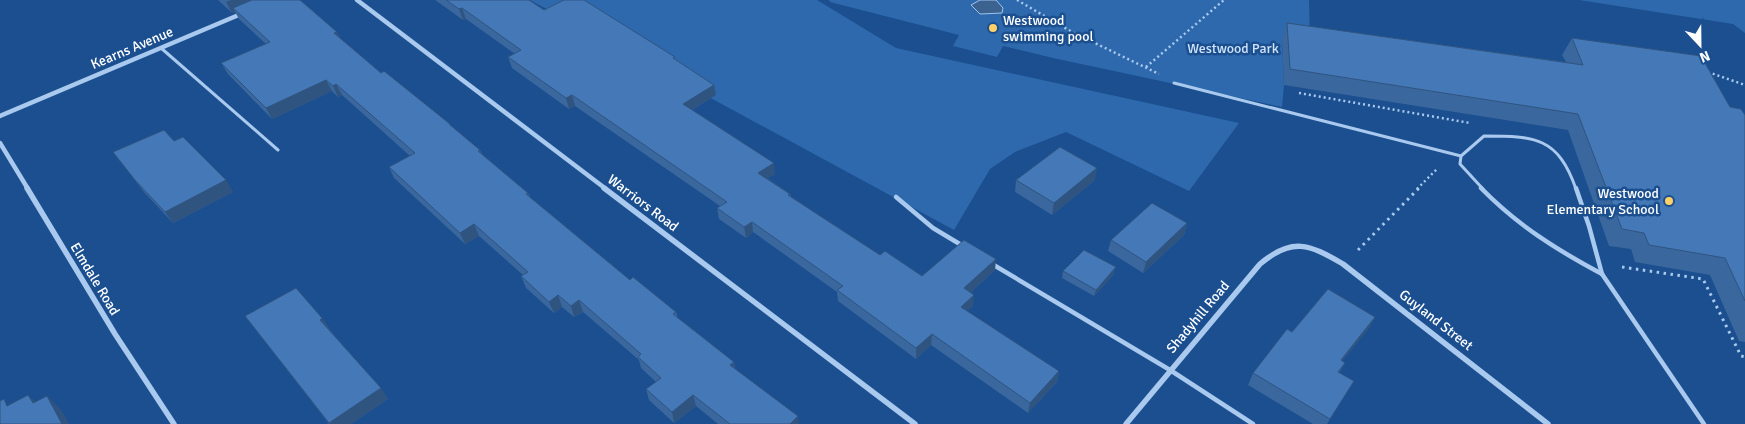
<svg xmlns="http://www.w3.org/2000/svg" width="1745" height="424" viewBox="0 0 1745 424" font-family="Signika,sans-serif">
	<rect width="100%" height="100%" fill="#1b4f8f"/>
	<g fill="#2e69ad">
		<path d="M530,0h287l79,48 343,75 -50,68 -123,-59 -51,20 -25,17 -36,61z"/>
		<path d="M829,0h480l1,42 -28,-3 2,46 -2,22 -229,-49 -50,-12 -6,11 -44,-11 6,-11 -129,-33z"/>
		<path d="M1579,0h166v33l-12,-9z"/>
	</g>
	<path fill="#3c6290" stroke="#9cc4f0" d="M980,0h16l7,8 -1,5 -22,1 -9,-9z"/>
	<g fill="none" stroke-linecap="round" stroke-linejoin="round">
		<g stroke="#a9c9ee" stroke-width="2.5" stroke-dasharray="2 3" stroke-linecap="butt">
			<path d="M1017,0l55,32 87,42"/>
			<path d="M1146,67l78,-67"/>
			<path d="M1708,72l37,13"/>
			<path d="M1299,93l171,30"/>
			<path d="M1417,189l20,-20"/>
		</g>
		<g stroke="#a9c9ee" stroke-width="3" stroke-dasharray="2.5 4.5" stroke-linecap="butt">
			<path d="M1358,250l61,-62"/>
			<path d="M1622,267l81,12 38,77 4,1"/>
		</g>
		<g stroke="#a9c9ee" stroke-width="3">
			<path d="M161,48l117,102"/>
			<path d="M1174,83l287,73"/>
			<path d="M1483,189l-23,-25 1,-8 23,-20c51,0 74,1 92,53"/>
		</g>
		<g stroke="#a9c9ee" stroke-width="4.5">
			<path d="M1481,188c36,37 76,62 121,86"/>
			<path d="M1576,188l13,38 13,48"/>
			<path d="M896,197l37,31 30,18"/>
			<path d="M992,264l178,106 83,54"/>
			<path d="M1602,274l102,150"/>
		</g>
		<g stroke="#a9c9ee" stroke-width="4.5">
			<path d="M357,0l249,189"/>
			<path d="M0,116l241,-102"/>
			<path d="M0,143l28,46"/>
		</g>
		<g stroke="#a9c9ee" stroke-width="5.5">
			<path d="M27,188l88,146 59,90"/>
			<path d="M604,188l311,236"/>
			<path d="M1126,424l134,-160c32,-27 49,-20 83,0l205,160"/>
		</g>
	</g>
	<g fill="#3a679d">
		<path d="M218,0h82l37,32 4,7 40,34 70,53 29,24 2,4 46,39 2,4 100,83 46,32 2,6 56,44 1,7 64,55h-81l-22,-18 -22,17 -25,-23 -3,-11 10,-7 -15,-14 -2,-8 -56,-48 -9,5 -12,-10 -8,6 -28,-25 -5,-12 2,-1 -44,-39 -14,8 -71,-66 -5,-11 21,-11 -68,-61 -4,2 -6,-6 -60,28 -44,-45 -7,-11 45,-19 -27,-25 -4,-7 -3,1z"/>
		<path d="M435,0h94l15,10 131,50 39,25 2,10 -24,15 83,64 -8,4 23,16 1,3 89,58 42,21 73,-6 -24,22 2,14 -6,5 92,60 -2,11 -29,31 -97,-68 -15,14 -78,-58 -1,-9 -84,-60 -7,6 -27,-19 -2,-11 3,-2 -145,-100 -6,3 -57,-41 -4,-11 7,-3 -49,-35 -3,1z"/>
		<path d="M1287,23l279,39 -4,-7 10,-17 158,69 15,8v227l-6,-1 -29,-66 -75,-13 -4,-13 -22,-3 -41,-116 -284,-45 -2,-46z"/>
		<path d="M174,141l59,51 -60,31 -29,-31 -31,-40z"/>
		<path d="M1016,180h79l-43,35 -37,-23z"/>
		<path d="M1187,223l-3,12 -41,38 -35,-22 3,-11z"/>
		<path d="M1063,271l51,3 -20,22 -32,-18z"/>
		<path d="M245,316l77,2 8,12 58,69 -37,25h-22z"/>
		<path d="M1375,317l-6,11 -27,33 3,2 -6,10 15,8 -27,43h-14l-65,-39 5,-12 39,-41z"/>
	</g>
	<g fill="#305480">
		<path d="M231,0h32l-30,8 2,4 -3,1 -6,-11z"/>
		<path d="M462,8l4,11 -3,1 -4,-11z"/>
		<path d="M337,32l6,11 -9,-10z"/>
		<path d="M326,80l6,11 -60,28 -6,-11z"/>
		<path d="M336,84l6,11 -4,2 -5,-11z"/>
		<path d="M714,85l2,10 -31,19 -2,-10z"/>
		<path d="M572,95l3,11 -6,3 -3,-11z"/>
		<path d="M774,163l1,11 -16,9 -1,-10z"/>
		<path d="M1097,168l-2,12 -43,35 2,-12z"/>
		<path d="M226,180l7,12 -60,31 -8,-11z"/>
		<path d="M752,222l1,10 -7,6 -2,-11z"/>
		<path d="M1187,223l-3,12 -41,38 3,-11z"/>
		<path d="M474,224l5,12 -14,8 -5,-11z"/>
		<path d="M996,259l-1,11 -32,29 1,-11z"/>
		<path d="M1116,267l-2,7 -20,22 2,-6z"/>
		<path d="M558,295l4,12 -8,6 -5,-11z"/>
		<path d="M974,295l-1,11 -13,12 1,-11z"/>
		<path d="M579,300l4,12 -9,5 -3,-11z"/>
		<path d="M1375,317l-6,11 -35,43 7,-11z"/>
		<path d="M322,318l8,12 -10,-10z"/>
		<path d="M932,334l-1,11 -15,14v-11z"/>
		<path d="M734,362l1,11 -5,-8z"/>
		<path d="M1059,371l-2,11 -29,31 2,-10z"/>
		<path d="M1354,381l-7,12 -21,31z"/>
		<path d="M381,388l7,11 -37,25h-21l-1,-1z"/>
		<path d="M28,395l15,14 -10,-6z"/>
		<path d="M693,395l3,11 -22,17 -2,-11z"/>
		<path d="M47,396l15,15 7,13h-7z"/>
		<path d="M798,416l1,8h-9z"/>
	</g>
	<g fill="#4478b7" stroke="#305480">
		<path d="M252,0h48l37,32 -3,1 47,40 3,-2 66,53h-1l31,26 -2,1 50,42 -2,1 104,86 3,-3 43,35 -3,2 61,48 -4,3 68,51 -8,8h-60l-37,-29 -21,17 -26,-23 15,-11 -23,-21 3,-3 -62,-54 -8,6 -13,-11 -9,7 -28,-26 7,-4 -54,-48 -14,9 -71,-66 26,-14 -79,-69 -3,2 -7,-6 -60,28 -45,-45 49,-21 -37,-34z"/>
		<path d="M446,0h83l15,10 20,-10h20l91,57 -2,1 41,27 -31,19 91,59 -16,10 32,21 -2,1 92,60 5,-4 37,25 42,-36 32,19 -32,29 10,7 -13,12 98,64 -29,32 -98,-69 -16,14 -79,-58 6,-4 -91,-64 -8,5 -27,-19 10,-6 -155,-107 -6,3 -58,-41 13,-7 -59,-42 -3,1z"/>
		<path d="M1287,23l296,42 -11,-27 129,18 29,51 11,2 4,6v186l-20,-43 -76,-13 -5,-12 -22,-4 -44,-115 -288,-45z"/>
		<path d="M164,130l10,11 9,-4 43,43 -61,32 -30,-32 -22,-28z"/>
		<path d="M1060,147l37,21 -43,35 -38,-23z"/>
		<path d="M1152,203l35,20 -41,39 -35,-22z"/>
		<path d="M1084,250l32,17 -20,23 -33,-19z"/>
		<path d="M296,288l26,30 -2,2 61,68 -52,35 -84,-107z"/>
		<path d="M1328,289l47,28 -34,43 4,3 -7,9 16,9 -24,38 -77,-46 34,-44 5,3z"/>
		<path d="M28,395l5,8 14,-7 15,28h-62v-23l4,-2 3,7z"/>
	</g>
	<g fill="#ffd166" stroke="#1b4f8f" stroke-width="2">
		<circle cx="993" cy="28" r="5"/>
		<circle cx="1669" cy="201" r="5"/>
	</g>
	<g text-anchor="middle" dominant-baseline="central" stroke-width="5" stroke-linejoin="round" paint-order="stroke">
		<g font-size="14" fill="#fff" stroke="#1b4f8f" text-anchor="start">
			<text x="1003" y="20">Westwood<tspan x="1003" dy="16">swimming pool</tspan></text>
			<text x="1659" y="193" text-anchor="end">Westwood<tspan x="1659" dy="16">Elementary School</tspan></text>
		</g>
		<g font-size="14" fill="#fff" stroke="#1b4f8f">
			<text transform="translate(132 48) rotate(-23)">Kearns Avenue</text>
			<text transform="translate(643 203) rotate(37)">Warriors Road</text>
			<text transform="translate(95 279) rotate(59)">Elmdale Road</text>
			<text transform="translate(1198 317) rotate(-50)">Shadyhill Road</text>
			<text transform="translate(1436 320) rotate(38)">Guyland Street</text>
		</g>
		<g font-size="14" fill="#cfe3fa" stroke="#1b4f8f">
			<text x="1233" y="48">Westwood Park</text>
		</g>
	</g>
	<g transform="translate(1700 45) rotate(158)" stroke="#1b4f8f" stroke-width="4" paint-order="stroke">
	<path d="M0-4L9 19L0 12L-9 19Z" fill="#ffffff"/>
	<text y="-8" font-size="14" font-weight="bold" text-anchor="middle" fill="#ffffff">N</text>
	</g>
</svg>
